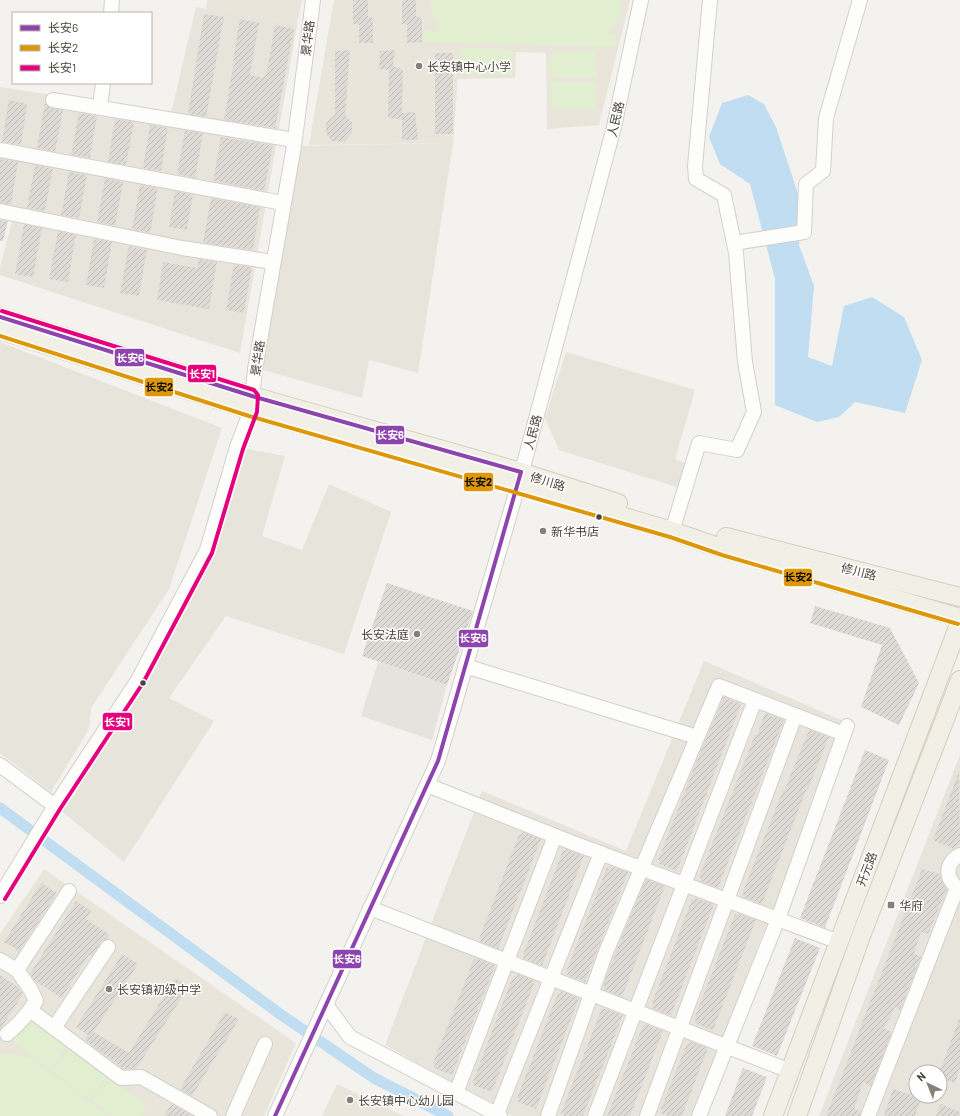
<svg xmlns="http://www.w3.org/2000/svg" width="960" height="1116" viewBox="0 0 960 1116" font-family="Barlow,'Noto Sans SC',sans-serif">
	<defs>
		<pattern id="building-hatch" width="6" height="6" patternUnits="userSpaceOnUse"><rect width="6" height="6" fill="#dedbd6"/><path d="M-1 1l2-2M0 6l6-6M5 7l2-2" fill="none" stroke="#c0bdb8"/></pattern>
	</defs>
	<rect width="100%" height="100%" fill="#f4f2ee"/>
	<g fill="#e7e4dc" fill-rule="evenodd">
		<path d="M196,7l101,18 -57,328 -240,-78v-8l16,-60 -16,-3v-117l171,26z"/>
		<path d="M453,143l-35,230 -49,-13 -7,38 -95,-27 -12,-2 39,-223z"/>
		<path d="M0,342l222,86 -53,161 -78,119 -2,21 -38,63 -51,-39z"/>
		<path d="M566,352l129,38 -20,69 13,5 -8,24 -121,-38 -14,-32z"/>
		<path d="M237,447l48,9 -23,80 40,14 27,-66 62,28 -47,142 -118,-38 -57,82 45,23 -90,141 -69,-56 152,-256z"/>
		<path d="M704,661l142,61 -154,394h-180l-127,-71 97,-254 144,60z"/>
		<path d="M960,755v361h-141zM916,1072h24v24h-24z"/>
	</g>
	<g fill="#eae5da">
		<path d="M207,0h95l-5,25 -91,-16z"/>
		<path d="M334,0h296l-31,125 -52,4 -1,-76 -30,-1 -1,26 -57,1 -5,64 -144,2z"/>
		<path d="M44,869l252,174 -32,73h-264v-182z"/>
		<path d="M337,1084l67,32h-82z"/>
	</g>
	<g fill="#e1eecf">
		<path d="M431,0h190c2,14 -6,26 -16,34l11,1v12l-192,-5v-11h18c-7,-9 -12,-19 -11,-31z"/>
		<path d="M461,48l52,1 -1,26 -52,-1z"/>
		<path d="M551,51l46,1v26l-47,-1z"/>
		<path d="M551,82h46v26h-47z"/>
		<path d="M28,1019l39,28 -17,23 -38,-29z"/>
		<path d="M68,1049l39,28 -17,23 -39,-29z"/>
		<path d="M0,1054c12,-1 23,1 33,6l77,56h-110z"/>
		<path d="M108,1078l39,28 -7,10h-27l-21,-16z"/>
	</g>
	<path fill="#e6e3df" d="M378,662l69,23 -15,55 -71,-24z"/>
	<path fill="#c0ddf1" d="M748,95l16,9 12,23 23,70v48l15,41 -6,71 24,9 12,-60 28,-9 32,20 18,43 -17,53 -50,-11 -16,15 -22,5 -42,-17v-126l-25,-95 -30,-20 -11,-27 13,-34z"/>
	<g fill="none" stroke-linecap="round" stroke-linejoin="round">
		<path stroke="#c0ddf1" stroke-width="11" d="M0,808l280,206 94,64 74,38"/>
	</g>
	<g fill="url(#building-hatch)">
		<path d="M353,0h15v17l5,1v25h-14v-19h-6z"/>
		<path d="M402,0h14v16l6,2v24l-15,1v-19h-5z"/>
		<path d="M204,14l20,3 -18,100 -18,-3z"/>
		<path d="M240,19l19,4 -9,52 14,3 3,-7 8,-46 19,4 -19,99 -51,-8 10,-59h-1z"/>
		<path d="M350,50l-5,66 7,6v11l-8,9 -12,-1 -6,-8v-10l9,-8v-64z"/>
		<path d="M395,50l-2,16 10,4 -1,43 13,-1 3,28h-16v-21l-14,-1 1,-48 -10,-1 1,-18z"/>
		<rect x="435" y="53" width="18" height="81"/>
		<path d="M9,100l18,4 -6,41 -19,-3z"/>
		<path d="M45,103l6,5 12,2 -8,42 -18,-4z"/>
		<path d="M79,113l18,3 -7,42 -19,-3z"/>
		<path d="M115,119l19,3 -8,43 -18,-3z"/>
		<path d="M150,125l18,3 -7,43 -18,-3z"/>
		<path d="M185,130l18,3 -8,45 -18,-4z"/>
		<path d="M221,137l52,8 -9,46 -51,-10z"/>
		<path d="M0,159l18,3 -7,43 -11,-2z"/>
		<path d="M35,165l18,4 -8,42 -18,-3z"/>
		<path d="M69,172l18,3 -8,43 -18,-3z"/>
		<path d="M105,178l18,4 -8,44 -18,-4z"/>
		<path d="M140,185l18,3 -8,45 -18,-4z"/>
		<path d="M175,191l18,4 -6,35 -18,-3z"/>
		<path d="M211,198l49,9 -7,43 -50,-7z"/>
		<path d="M0,220l8,1 -5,20h-3z"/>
		<path d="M24,224l18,4 -9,49 -18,-3z"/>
		<path d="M58,231l18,4 -8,47 -19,-3z"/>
		<path d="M94,239l18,3 -8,46 -18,-3z"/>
		<path d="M129,246l18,4 -8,46 -19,-3z"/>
		<path d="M199,259l18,3 -8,47 -52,-9 6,-38 34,6z"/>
		<path d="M234,265l18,2 -8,46 -18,-3z"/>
		<path d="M387,583l86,28 -26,74 -85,-29z"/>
		<path d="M815,606l75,22 29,55 -20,42 -38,-18 21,-62 -72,-22z"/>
		<path d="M724,697l17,7 -64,167 -18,-7 1,-3 -2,-1 41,-105z"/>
		<path d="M765,713l19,7 -66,168 -18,-7 1,-3 -2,-1 56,-142h2z"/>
		<path d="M809,730l20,7 -21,52 -1,-1 -45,116 -19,-7 1,-2 -2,-1 41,-104 1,1z"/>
		<path d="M865,750l24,10 -64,168 -25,-10z"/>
		<path d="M959,771l1,71 -3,5 -3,2 -21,-9z"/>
		<path d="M523,832l18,7 -43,110 -18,-7 1,-2 -2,-1 40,-104h2z"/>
		<path d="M566,849l18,7 -42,110 -19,-8 1,-3h-1l40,-105 2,1z"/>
		<path d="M610,866l18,6 -43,110 -18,-7 1,-3h-2l41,-105 2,1z"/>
		<path d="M922,869l18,5 2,7 5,8 -19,45 -7,-2 -7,22 7,3 -21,53 -5,-3 -11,22 8,3 -21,54 -8,-4 -9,27 7,3 -1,4h-34z"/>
		<path d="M646,879l19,7 -43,111 -19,-8 2,-3 -2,-1 19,-48z"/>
		<path d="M41,883l16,10 -38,58 -15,-9z"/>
		<path d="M695,898l19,6 -43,111h-2l-17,-7 2,-4 -2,-1 40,-104 3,1z"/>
		<path d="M76,901l15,10 -5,8 23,15 -3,5 -5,3 -9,14 -3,-1 -27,43 -27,-17 -5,-7z"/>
		<path d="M737,913l19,7 -43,110 -19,-7 2,-3 -2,-1 41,-105 2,1z"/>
		<path d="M795,938l25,10 -43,108 -25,-10z"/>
		<path d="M122,954l16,10 -44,68 35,21 46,-75 14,8 -53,83h-12l-39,-29 3,-5 -12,-8z"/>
		<path d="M477,958l18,8 -43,109 -18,-7 1,-4 -2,-1 41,-104 2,1z"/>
		<path d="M517,974l18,7 -43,111 -19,-7 2,-4h-2l40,-105 3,1z"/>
		<path d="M0,975l18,12 5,7 -23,36z"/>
		<path d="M561,991l18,7 -43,111 -18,-7 1,-4h-2l41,-105 2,1z"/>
		<path d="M602,1008l21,7 -40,101h-21l1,-3h-2z"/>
		<path d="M225,1012l14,7 -47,77 -12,-7z"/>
		<path d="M959,1019h1v49l-5,15 -15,-5v-7z"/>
		<path d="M645,1024l18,7 -33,85h-23l36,-91h2z"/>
		<path d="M690,1041l18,7 -26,68h-13l-8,-3 2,-3 -2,-1 26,-66 2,1z"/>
		<path d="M743,1068l24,9 -15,39h-27z"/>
		<path d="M893,1089l28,9 -6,18h-31z"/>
		<path d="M171,1104l22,12h-29z"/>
		<path d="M941,1104l19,8v4h-24z"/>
	</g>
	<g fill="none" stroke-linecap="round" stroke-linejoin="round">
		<defs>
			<g id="minor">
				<path d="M111,13l1,-13"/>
				<path d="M53,100l241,40"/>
				<path d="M100,107l3,-24"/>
				<path d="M0,150l283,53"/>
				<path d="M0,211l182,37 91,14"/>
				<path d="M734,243l70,-11 2,-48 17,-13 3,-53 34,-118"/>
				<path d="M672,531l27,-88 38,7 17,-38 -9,-50 -9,-109 -12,-58 -28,-16 -1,-13 15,-166"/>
				<path d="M465,666l232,71"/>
				<path d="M0,765l55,41"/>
				<path d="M427,785l146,58 266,99"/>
				<path d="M960,855c-16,8 -15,26 0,34"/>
				<path d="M0,896l55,-90 83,-126 69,-130 30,-103 14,-37 4,-41 39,-223 19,-146"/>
				<path d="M370,908l420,163"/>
				<path d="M0,960l17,10 14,20 5,11c-8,13 -17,23 -29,33"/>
				<path d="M17,970l52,-79"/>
				<path d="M326,1005l24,32 150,79"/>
				<path d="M30,1010l91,68 20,-1 69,39"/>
				<path d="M54,1028l54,-81"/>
				<path d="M456,1093l99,-257"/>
				<path d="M497,1114l104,-261"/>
				<path d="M233,1116l32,-72"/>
				<path d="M275,1116l163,-355 80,-275 96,-359 27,-127"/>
				<path d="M548,1116l58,-164 113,-266 125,48"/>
				<path d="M595,1116l160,-416"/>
				<path d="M647,1116l148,-400"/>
				<path d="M699,1116l79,-197 69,-193"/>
				<path d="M868,1116l89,-228"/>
			</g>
			<g id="major">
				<path d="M0,317l252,79 269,76 97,31"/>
				<path d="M0,330l251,80 267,76 154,45 52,18 236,69"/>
				<path d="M726,537l234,60"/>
				<path d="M773,1116l187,-494"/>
				<path d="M797,1116l64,-180 99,-256"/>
			</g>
		</defs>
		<use href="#minor" stroke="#d2d0cb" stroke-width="16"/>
		<use href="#major" stroke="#d6cebb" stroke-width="20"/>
		<use href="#minor" stroke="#fdfdfc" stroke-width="14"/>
		<use href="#major" stroke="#f2efe6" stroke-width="18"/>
		<defs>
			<g id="bus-1">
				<path d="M0,317l252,79 269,76"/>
				<path d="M275,1116l163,-355 83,-289"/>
			</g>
			<path id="bus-2" d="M0,336l249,80 421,121 52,18 236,69"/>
			<path id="bus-3" d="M2,311l252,79 4,5 -1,17 -14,37 -31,104 -69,130 -83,126 -55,90"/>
		</defs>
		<use href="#bus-1" stroke="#fff" stroke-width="7"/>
		<use href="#bus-2" stroke="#fff" stroke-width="7"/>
		<use href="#bus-3" stroke="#fff" stroke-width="7"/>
		<use href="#bus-1" stroke="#8e44ad" stroke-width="4"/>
		<use href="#bus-2" stroke="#dd9709" stroke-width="4"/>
		<use href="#bus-3" stroke="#e5007d" stroke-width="4"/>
	</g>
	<g fill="#868178" stroke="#fff" stroke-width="1.5">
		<circle cx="419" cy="66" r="4"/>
		<circle cx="543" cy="531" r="4"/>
		<circle cx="417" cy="634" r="4"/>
		<rect x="887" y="901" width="8" height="8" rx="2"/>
		<circle cx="109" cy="989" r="4"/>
		<circle cx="350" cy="1100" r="4"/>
	</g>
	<g fill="#4b4439" stroke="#fff" stroke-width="1.5">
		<circle cx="599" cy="517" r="3.5"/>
		<circle cx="143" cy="683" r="3.5"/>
	</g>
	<g text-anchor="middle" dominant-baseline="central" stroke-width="3" stroke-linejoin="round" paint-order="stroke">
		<g font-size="12" fill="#4b4439" stroke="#fff">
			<text transform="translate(307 38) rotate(-83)">景华路</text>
			<text transform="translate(615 119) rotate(-77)">人民路</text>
			<text transform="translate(257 358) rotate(-82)">景华路</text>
			<text transform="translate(532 432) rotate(-75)">人民路</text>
			<text transform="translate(548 481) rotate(17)">修川路</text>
			<text transform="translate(859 571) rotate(14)">修川路</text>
			<text transform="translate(866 869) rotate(-69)">开元路</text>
		</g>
		<g font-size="12" fill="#4b4439" stroke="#fff" text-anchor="start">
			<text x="427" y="66">长安镇中心小学</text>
			<text x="551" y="531">新华书店</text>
			<text x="409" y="634" text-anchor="end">长安法庭</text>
			<text x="899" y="905">华府</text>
			<text x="117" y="989">长安镇初级中学</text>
			<text x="358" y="1100">长安镇中心幼儿园</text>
		</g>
	</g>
	<g stroke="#fff" stroke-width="1.5">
		<rect x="114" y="348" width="31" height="19" rx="4" fill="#8e44ad"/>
		<rect x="187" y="364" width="30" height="19" rx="4" fill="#e5007d"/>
		<rect x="144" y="377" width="30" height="20" rx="4" fill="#dd9709"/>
		<rect x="375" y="425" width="30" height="20" rx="4" fill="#8e44ad"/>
		<rect x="463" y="472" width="31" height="20" rx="4" fill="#dd9709"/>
		<rect x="783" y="568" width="30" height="19" rx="4" fill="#dd9709"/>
		<rect x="458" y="629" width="31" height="19" rx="4" fill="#8e44ad"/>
		<rect x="102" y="712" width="31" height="19" rx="4" fill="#e5007d"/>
		<rect x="332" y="949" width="30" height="20" rx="4" fill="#8e44ad"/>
	</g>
	<g font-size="11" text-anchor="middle" font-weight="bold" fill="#fff">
		<text x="130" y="362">长安6</text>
		<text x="202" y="378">长安1</text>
		<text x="390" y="439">长安6</text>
		<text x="473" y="642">长安6</text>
		<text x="117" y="726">长安1</text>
		<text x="347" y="963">长安6</text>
	</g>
	<g font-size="11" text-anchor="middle" font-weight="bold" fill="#111">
		<text x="159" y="391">长安2</text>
		<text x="478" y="486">长安2</text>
		<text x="798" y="581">长安2</text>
	</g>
	<rect x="12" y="12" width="140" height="72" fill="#ffffff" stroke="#b7b4b0"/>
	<rect x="20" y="25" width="20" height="6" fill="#8e44ad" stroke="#b7b4b0"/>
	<text x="48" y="32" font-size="12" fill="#4b4439">长安6</text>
	<rect x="20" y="45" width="20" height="6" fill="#dd9709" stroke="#b7b4b0"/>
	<text x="48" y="52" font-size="12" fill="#4b4439">长安2</text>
	<rect x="20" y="65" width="20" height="6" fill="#e5007d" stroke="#b7b4b0"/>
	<text x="48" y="72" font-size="12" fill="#4b4439">长安1</text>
	<g transform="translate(928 1084) rotate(317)"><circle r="19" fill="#ffffff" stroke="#b7b4b0"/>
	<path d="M0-3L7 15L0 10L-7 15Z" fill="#868178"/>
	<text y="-6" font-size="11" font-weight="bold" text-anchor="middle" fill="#4b4439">N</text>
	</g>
</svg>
